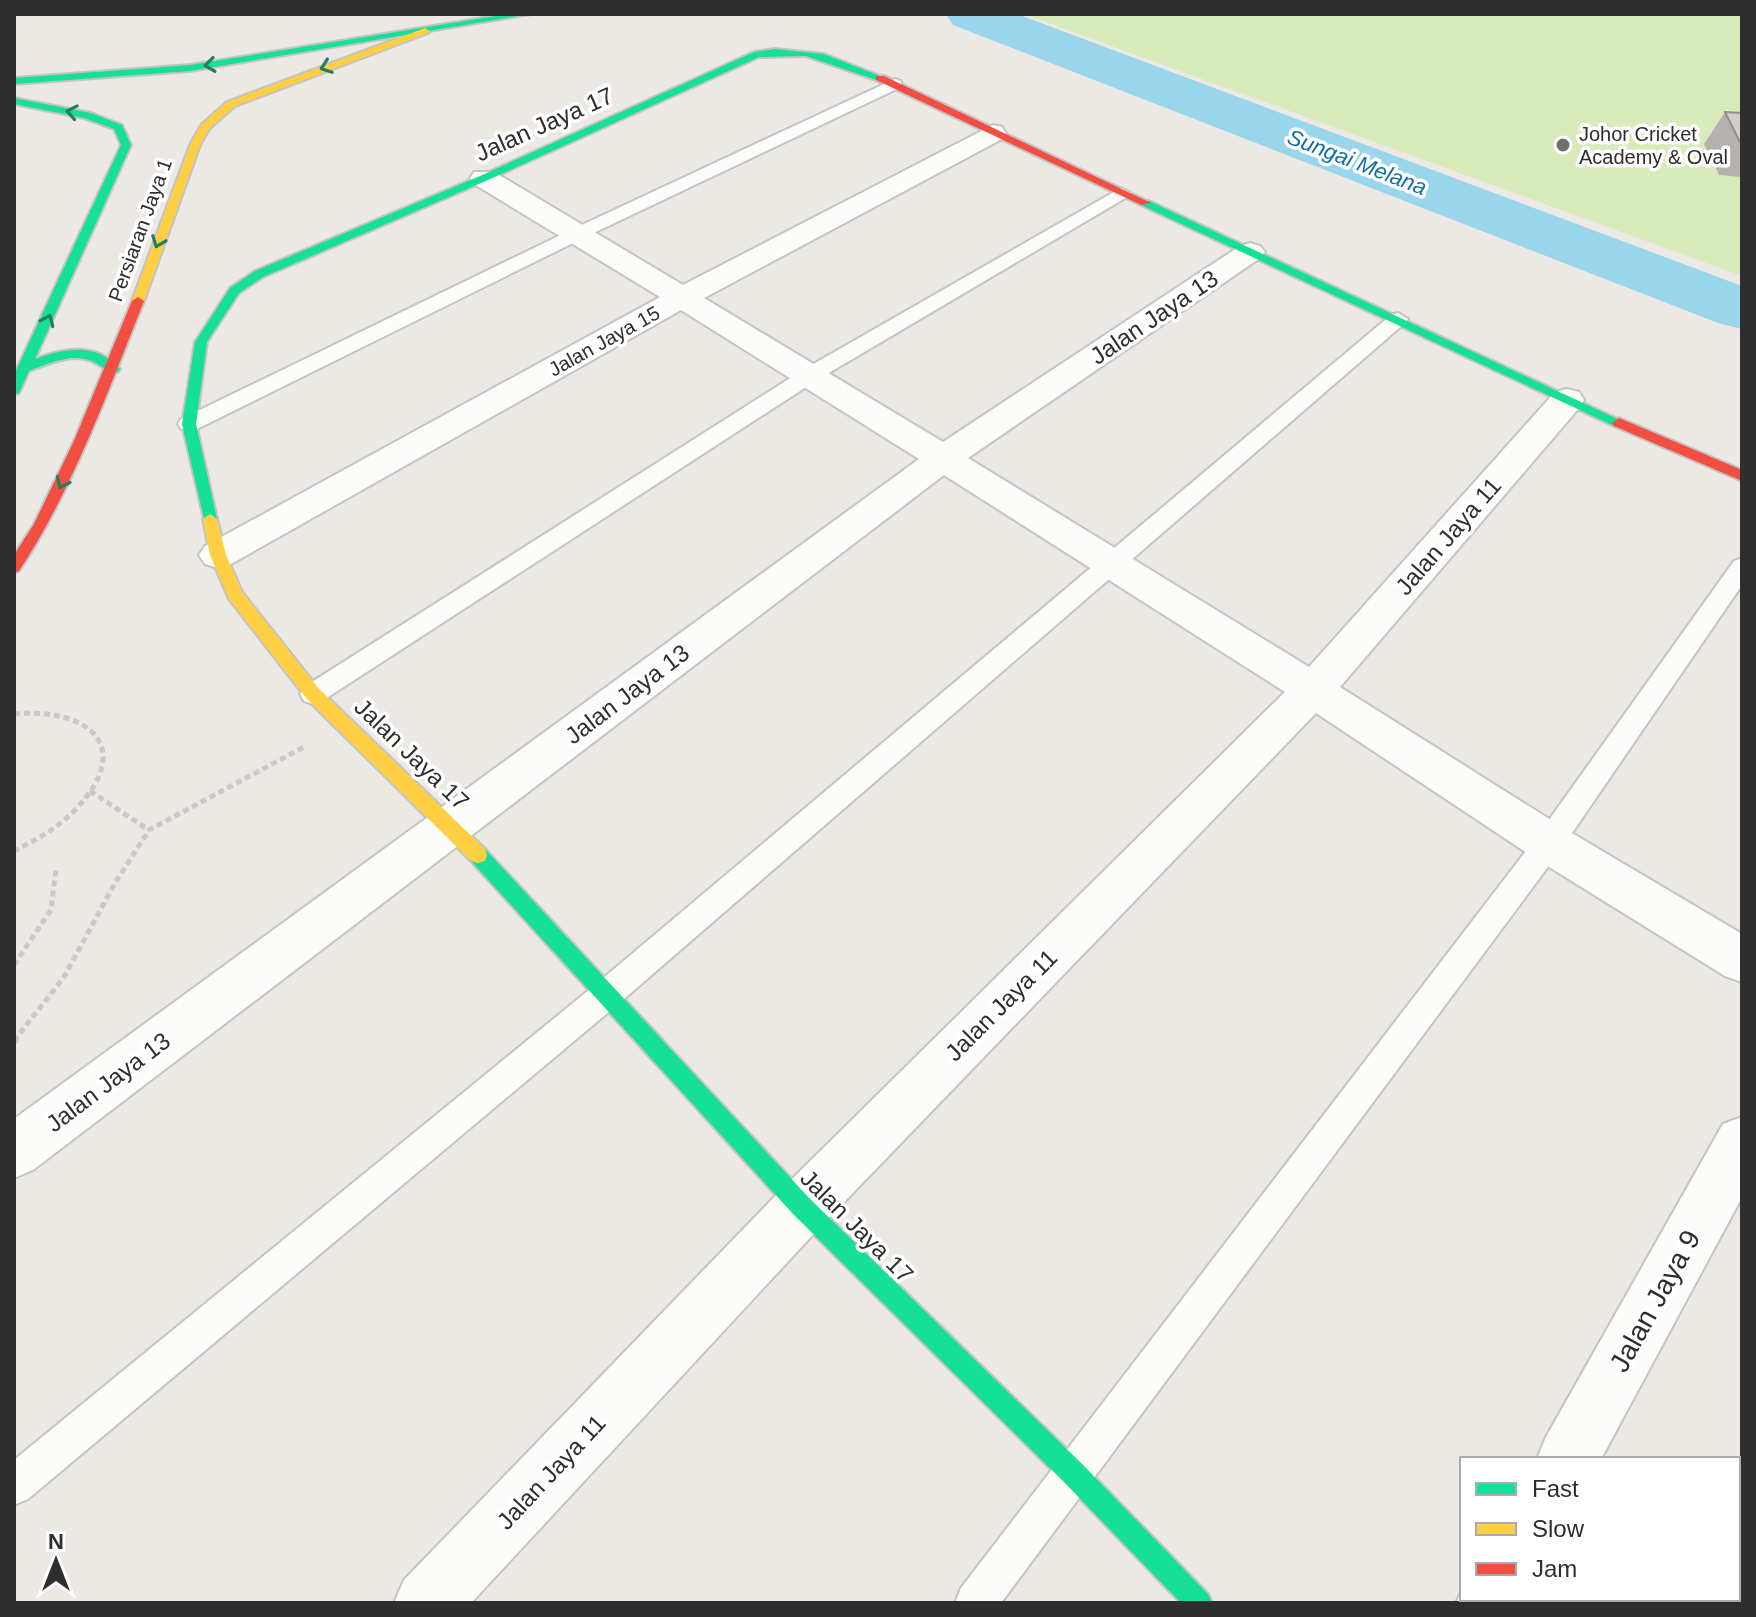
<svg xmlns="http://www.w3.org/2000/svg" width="1756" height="1617" viewBox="0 0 1756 1617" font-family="Helvetica,sans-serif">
	<rect width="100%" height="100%" fill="#ece8e4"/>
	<path fill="#d9eabb" d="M1024,14h718v262z"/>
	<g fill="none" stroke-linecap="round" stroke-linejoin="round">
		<path fill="#99d6ec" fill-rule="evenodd" d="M946,14h71l725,272v43l-24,-6 -765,-298z"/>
		<defs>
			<g id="lane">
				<path d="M895,79l6,2v6l-320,152 -384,190h-16l-3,-5 3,-5 388,-188z"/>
				<path d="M1121,188l9,5 -3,4 -310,183 -495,321 -9,3 -9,-3 -4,-7 4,-7 499,-317z"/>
				<path d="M1398,313l10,6 -3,4 -788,682 -589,494 -14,6v-45l581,-475 796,-670z"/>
				<path d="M1742,558v27l-183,267 -558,751h-46l6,-15 578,-754 195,-273z"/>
			</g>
			<g id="street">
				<path d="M993,125l9,2 4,6 -4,6 -298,159 239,144 297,-196 10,-3 10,3 5,6 -5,6 -292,200 341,209 246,-275 12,-3 12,3 5,8 -5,8 -239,279 225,142 177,105v48l-17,-6 -192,-119 -217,-144 -495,513 -350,377h-77l10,-23 379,-392 502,-496 -341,-217 -911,695 -19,8v-59l905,-660 -238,-149 -450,254 -13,4 -13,-4 -6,-9 6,-9 455,-249 -186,-113 -4,-6 4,-6h20l189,113z"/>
				<path d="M1742,1117v80l-141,262h-64l9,-22 177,-313z"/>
				<path d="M1462,1590v9h61l-1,4h-66z"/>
			</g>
			<g id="fast">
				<path d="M508,14h23l-341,57 -176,13v-6l176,-13z"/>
				<path d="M775,49l49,5 61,24 -9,2 -70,-24 -47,1 -271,123 -225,97 -24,16 -32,49 -11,82 21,95 -7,5 -5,-1 -23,-99 13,-82 35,-54 25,-17 225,-95 274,-124z"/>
				<path d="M14,98l77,15 31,12 9,20 -96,214c29,-11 62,-17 85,10l-2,3h-10c-25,-24 -50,-12 -79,-1l-10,22 -5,1v-19l107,-230 -7,-16 -30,-11 -70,-14z"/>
				<path d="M1141,201h8l477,222 -7,5 -5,-2 -473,-221z"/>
				<path d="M478,847l7,2 325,350 272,265 126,130 4,9h-31l-117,-121 -270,-267 -323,-354 -2,-6 2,-6z"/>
			</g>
			<g id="slow">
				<path d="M425,28l5,3 -2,2 -193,73 -26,23 -9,16 -56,156 -10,3 -2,-3 58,-156 11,-20 26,-23z"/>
				<path d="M210,514l7,5 9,36 16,37 77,97 166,160 2,6 -2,6 -7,2 -7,-2 -164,-162 -78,-100 -19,-44 -7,-36z"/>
			</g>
			<g id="jam">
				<path d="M876,76h8l267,127 -10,2 -265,-125z"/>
				<path d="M138,297l6,4c-37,92 -70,186 -125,270l-5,2v-18l20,-31 40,-83 58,-140z"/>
				<path d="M1619,418l123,52v11l-128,-55 -2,-3z"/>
			</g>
		</defs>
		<use href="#lane" stroke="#c5c4c5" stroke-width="4"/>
		<use href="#street" stroke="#c5c4c5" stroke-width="4"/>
		<use href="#fast" stroke="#c5c4c5" stroke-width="4"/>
		<use href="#slow" stroke="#c5c4c5" stroke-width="4"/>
		<use href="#jam" stroke="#c5c4c5" stroke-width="4"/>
		<g stroke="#c9c9c8" stroke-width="5" stroke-dasharray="6 4" stroke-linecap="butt">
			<path d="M14,714c73,-7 123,32 61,96 -17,18 -39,30 -61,41"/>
			<path d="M90,791l59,39"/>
			<path d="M14,965l37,-55 5,-41"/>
			<path d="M14,1041l50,-64 51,-94 34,-53 155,-83"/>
		</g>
		<path stroke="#c9c9c8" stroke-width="7" stroke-dasharray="8 5" stroke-linecap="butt" d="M14,1042l2,-3"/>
		<use href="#lane" fill="#fcfcfb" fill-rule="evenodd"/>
		<use href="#street" fill="#fcfcfb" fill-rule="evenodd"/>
		<use href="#fast" fill="#16e098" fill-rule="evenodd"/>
		<use href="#slow" fill="#ffcf43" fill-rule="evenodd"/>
		<use href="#jam" fill="#f24e42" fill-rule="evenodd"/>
	</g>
	<path fill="#b4b1af" d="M1725,112l17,1v64l-23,-2 -15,-31z"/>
	<path fill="#d1cecb" stroke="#92908e" stroke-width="2" d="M1725,112l17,1v29h-2z"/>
	<defs><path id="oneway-chevron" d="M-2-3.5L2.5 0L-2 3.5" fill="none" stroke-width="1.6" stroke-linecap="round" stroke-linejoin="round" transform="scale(2)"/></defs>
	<g stroke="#237e5e">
		<use href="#oneway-chevron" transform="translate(210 65) rotate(172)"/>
		<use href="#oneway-chevron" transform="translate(326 67) rotate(160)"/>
		<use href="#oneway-chevron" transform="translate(72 112) rotate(-169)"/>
		<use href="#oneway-chevron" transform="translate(158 242) rotate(111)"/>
		<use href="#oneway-chevron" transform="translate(48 320) rotate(-66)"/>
		<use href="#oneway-chevron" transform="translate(62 483) rotate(116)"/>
	</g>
	<circle fill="#706f6e" stroke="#fff" stroke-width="3" cx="1563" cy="145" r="8"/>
	<g text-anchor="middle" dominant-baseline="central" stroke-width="7" stroke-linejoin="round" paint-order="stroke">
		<g font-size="20" fill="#2e2e2e" stroke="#fff" text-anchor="start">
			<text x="1579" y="134">Johor Cricket<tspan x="1579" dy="23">Academy &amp; Oval</tspan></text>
		</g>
		<g font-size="20" fill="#2e2e2e" stroke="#fff">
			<text transform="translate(140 230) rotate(-70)">Persiaran Jaya 1</text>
			<text transform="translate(604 341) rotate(-29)">Jalan Jaya 15</text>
		</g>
		<g font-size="22" font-style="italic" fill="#0d6fa3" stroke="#fff">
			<text transform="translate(1357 162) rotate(21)">Sungai Melana</text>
		</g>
		<g font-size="24" fill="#2e2e2e" stroke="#fff">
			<text transform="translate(544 124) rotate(-24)">Jalan Jaya 17</text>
			<text transform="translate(1154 317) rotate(-34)">Jalan Jaya 13</text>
			<text transform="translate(1448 536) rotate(-49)">Jalan Jaya 11</text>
			<text transform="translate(627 694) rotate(-37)">Jalan Jaya 13</text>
			<text transform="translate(412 754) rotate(44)">Jalan Jaya 17</text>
			<text transform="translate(1001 1005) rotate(-45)">Jalan Jaya 11</text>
			<text transform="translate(108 1082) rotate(-37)">Jalan Jaya 13</text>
			<text transform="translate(857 1226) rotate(45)">Jalan Jaya 17</text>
			<text transform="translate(551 1472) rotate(-47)">Jalan Jaya 11</text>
		</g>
		<g font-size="28" fill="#2e2e2e" stroke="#fff">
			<text transform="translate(1655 1301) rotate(-61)">Jalan Jaya 9</text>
		</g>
	</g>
	<rect width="1756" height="1617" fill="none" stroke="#2e2e2e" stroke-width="32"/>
	<rect x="1460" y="1457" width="280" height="144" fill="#ffffff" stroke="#ababab" stroke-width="2"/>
	<rect x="1476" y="1483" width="40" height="12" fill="#16e098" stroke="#ababab" stroke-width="2"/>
	<text x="1532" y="1497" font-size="24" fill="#2e2e2e">Fast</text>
	<rect x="1476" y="1523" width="40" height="12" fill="#ffcf43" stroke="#ababab" stroke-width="2"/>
	<text x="1532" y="1537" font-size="24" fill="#2e2e2e">Slow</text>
	<rect x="1476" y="1563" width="40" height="12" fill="#f24e42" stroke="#ababab" stroke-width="2"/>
	<text x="1532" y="1577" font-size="24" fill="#2e2e2e">Jam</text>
	<g transform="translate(56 1561)" stroke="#ffffff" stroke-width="6" paint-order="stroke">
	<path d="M0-6L14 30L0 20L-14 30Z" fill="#2e2e2e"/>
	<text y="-12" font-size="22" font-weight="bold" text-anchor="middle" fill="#2e2e2e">N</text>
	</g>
</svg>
